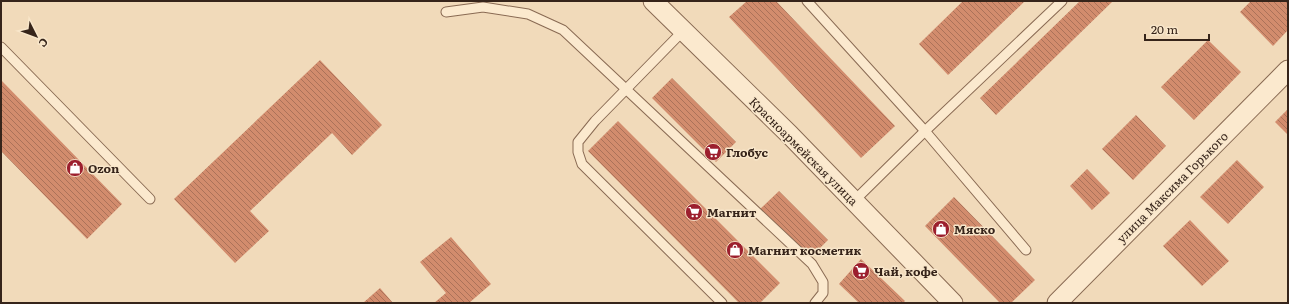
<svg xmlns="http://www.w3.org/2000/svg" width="1289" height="304" viewBox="0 0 1289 304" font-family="Literata,serif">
	<defs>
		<pattern id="building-back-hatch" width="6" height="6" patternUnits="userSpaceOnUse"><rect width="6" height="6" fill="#d28c6d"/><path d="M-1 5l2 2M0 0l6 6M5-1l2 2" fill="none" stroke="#ab7259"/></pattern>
	</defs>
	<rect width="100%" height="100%" fill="#f1daba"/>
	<g fill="url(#building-back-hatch)">
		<path d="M747,1h29l119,125 -34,32 -132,-141z"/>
		<path d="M963,1h62l-77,74 -29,-31z"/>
		<path d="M1080,1h33l-117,114 -16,-17z"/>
		<path d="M1251,1h37v29l-15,16 -33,-34z"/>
		<path d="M1208,40l33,32 -47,48 -33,-33z"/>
		<path d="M320,60l62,65 -30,30 -20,-22 -82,78 19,20 -34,32 -61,-64z"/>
		<path d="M672,78l64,64 -20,20 -64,-64z"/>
		<path d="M1,80l121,124 -35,35 -86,-88z"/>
		<path d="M1288,109v26l-13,-13z"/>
		<path d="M1136,115l30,31 -33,34 -31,-31z"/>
		<path d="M618,121l162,162 -20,20h-21l-151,-152z"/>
		<path d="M1237,160l27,27 -36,37 -28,-27z"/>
		<path d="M1087,169l23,24 -18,17 -22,-24z"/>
		<path d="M779,191l49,49 -19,19 -50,-49z"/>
		<path d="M954,197l81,83 -24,23h-11l-75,-77z"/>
		<path d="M1190,220l39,41 -27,25 -39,-40z"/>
		<path d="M451,237l40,47 -22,19h-35l12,-10 -26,-31z"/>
		<path d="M861,259l44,42 -2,2h-44l-20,-19z"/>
		<path d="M380,288l13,15h-30z"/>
	</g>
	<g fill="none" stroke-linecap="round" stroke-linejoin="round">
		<defs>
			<g id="lane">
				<path d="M807,1l118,130 101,119"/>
				<path d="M446,12l37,-5 45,7 35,16 249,234 11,18v11l-8,10"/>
				<path d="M683,31l-88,90 -17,21v10l4,12 140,139"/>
				<path d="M1,47l149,152"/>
				<path d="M854,201l71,-70 137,-130"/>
			</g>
			<g id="street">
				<path d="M653,1l137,134 163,168"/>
				<path d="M1057,303l231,-233"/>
			</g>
		</defs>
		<use href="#lane" stroke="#896a53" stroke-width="11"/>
		<use href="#street" stroke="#896a53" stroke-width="21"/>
		<use href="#lane" stroke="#fbe9ce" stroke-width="9"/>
		<use href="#street" stroke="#fbe9ce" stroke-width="19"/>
	</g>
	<defs>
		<symbol id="supermarket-disc" viewBox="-11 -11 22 22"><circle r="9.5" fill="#9c1f2e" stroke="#f8e6ca"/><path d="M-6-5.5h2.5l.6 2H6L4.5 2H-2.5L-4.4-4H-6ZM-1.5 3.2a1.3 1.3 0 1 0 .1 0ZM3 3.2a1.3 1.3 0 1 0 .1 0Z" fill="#fff"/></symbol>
		<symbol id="shop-disc" viewBox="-11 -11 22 22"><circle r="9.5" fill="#9c1f2e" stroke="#f8e6ca"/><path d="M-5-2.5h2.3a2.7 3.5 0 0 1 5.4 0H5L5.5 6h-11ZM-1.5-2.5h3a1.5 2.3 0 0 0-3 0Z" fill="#fff"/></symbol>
	</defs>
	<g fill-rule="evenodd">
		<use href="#supermarket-disc" x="703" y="142" width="20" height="20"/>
		<use href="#shop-disc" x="65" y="158" width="20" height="20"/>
		<use href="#supermarket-disc" x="684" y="202" width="20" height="20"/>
		<use href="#shop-disc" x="931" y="219" width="20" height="20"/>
		<use href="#shop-disc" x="725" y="240" width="20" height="20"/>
		<use href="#supermarket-disc" x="851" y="261" width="20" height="20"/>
	</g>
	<g text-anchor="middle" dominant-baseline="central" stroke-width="3" stroke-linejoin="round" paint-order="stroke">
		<g font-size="12" fill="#36241a" stroke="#f8e6ca">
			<text transform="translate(804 151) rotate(45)">Красноармейская улица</text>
			<text transform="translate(1172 187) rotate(-45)">улица Максима Горького</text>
		</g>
		<g font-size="12" font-weight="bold" fill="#36241a" stroke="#f8e6ca" text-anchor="start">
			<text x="726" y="152">Глобус</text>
			<text x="88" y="168">Ozon</text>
			<text x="707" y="212">Магнит</text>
			<text x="954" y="229">Мяско</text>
			<text x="748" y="250">Магнит косметик</text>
			<text x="874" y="271">Чай, кофе</text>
		</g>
	</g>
	<rect width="1289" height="304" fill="none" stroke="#36241a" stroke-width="4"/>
	<g transform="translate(36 36) rotate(132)" stroke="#f8e6ca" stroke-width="3" paint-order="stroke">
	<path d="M0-3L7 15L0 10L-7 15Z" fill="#36241a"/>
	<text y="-6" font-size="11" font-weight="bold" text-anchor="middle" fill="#36241a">С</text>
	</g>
	<path d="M1145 34v6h64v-6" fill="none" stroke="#36241a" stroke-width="2"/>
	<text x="1151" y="34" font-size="12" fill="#36241a" stroke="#f8e6ca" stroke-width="3" paint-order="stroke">20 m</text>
</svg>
